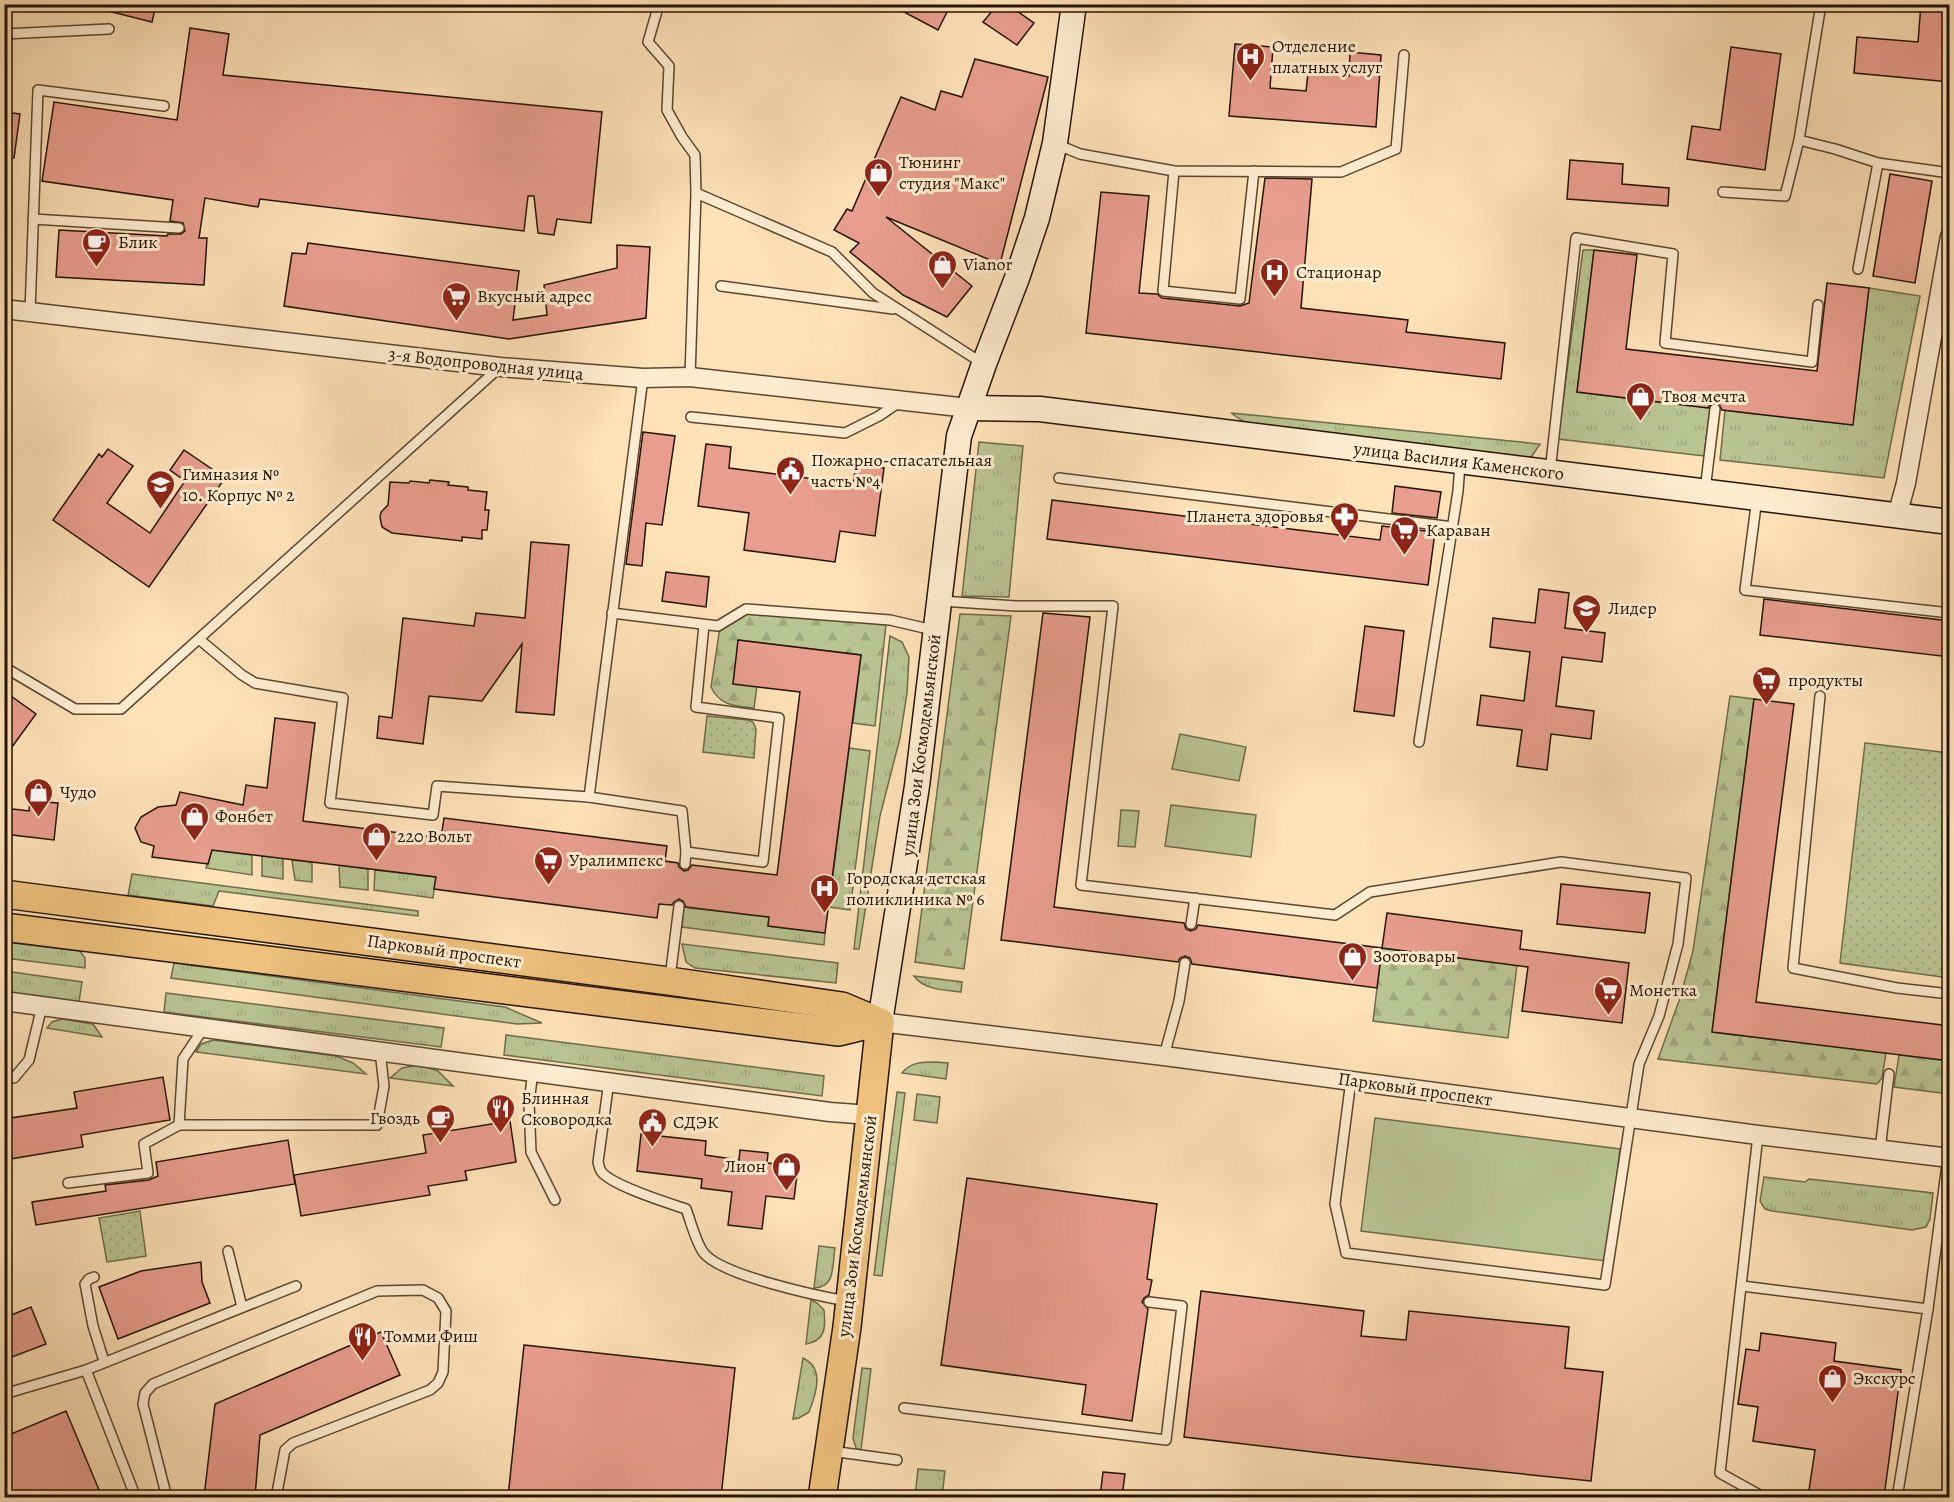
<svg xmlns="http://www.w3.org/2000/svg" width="1954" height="1502" viewBox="0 0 1954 1502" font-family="Alegreya,serif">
	<defs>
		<pattern id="grass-tufts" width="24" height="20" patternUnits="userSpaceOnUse" patternTransform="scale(1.5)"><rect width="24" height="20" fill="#b9c493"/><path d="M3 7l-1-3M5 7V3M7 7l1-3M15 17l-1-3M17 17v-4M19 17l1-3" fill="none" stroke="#9fa87d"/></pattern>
		<pattern id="forest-firs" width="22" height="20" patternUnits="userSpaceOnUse" patternTransform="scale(1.5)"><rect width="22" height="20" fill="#b9c493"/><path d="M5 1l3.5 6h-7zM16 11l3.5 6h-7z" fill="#9fa87d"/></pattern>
		<pattern id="park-dots" width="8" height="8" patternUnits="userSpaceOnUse" patternTransform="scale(1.5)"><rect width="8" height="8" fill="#b9c493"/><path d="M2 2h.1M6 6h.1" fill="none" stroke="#9fa87d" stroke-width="1.8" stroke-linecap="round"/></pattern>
	</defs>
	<rect width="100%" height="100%" fill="#fde1b7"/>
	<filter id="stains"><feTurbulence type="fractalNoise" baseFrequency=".00333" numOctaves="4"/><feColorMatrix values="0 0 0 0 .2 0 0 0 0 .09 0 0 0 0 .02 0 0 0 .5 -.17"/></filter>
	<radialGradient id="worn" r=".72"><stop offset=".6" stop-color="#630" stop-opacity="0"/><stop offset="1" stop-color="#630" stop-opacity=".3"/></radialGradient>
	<g fill="url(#grass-tufts)" stroke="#6f6c4a" stroke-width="1.5">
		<path d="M1583,250h11l-17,142 133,16 -6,48 -146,-17z"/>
		<path d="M1869,288l51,8 -36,182 -164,-18 5,-50 127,15z"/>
		<path d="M1231,413l309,31 -8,12 -6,4 -276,-34z"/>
		<path d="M979,442l44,4 -14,151 -47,-1z"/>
		<path d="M890,636l12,6 7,15 -2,36 -7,45 -20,78 -21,133h-5z"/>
		<path d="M849,748l21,3 -20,159 -21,-3z"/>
		<path d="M212,850l40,5v20l-46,-7z"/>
		<path d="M262,856l21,2v21l-21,-3z"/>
		<path d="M292,860l20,2v20l-17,-2z"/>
		<path d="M339,865l29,4v21l-28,-3z"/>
		<path d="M375,870l61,7 -3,21 -59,-8z"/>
		<path d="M132,874l286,37v5l-199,-25 -6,15 -85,-11z"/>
		<path d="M684,907l85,10 -1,9 57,7 -1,12 -142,-18z"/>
		<path d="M5,942l75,9 5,7v10l-80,-10z"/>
		<path d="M682,944l156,19 -2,20 -141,-15 -9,-6z"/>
		<path d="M174,963l331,44 37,16 -25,1 -346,-46z"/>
		<path d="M5,971l77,11 -3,20 -74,-10z"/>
		<path d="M914,976l48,6 -1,10c-17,-2 -37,-2 -47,-16z"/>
		<path d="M166,993l278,35 -3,19 -277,-35z"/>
		<path d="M62,1019l31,5 9,13 -55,-9 5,-6z"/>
		<path d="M506,1035l318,41 -2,20 -318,-41z"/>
		<path d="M213,1040l123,16 17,7 13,11 -170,-22 5,-8z"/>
		<path d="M936,1062l12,1 -2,16 -44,-6c8,-11 21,-11 34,-11z"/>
		<path d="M420,1065l18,6 15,15 -63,-8 12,-10z"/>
		<path d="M897,1092l8,1 -23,183 -8,-1z"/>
		<path d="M917,1094l23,3 -3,26 -23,-3z"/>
		<path d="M1764,1177l41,5 4,-3 124,14 -3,26 -4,8 -14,3 -140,-19 -7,-2 -5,-8z"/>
		<path d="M819,1246l16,2c-3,18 1,39 -21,40z"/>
		<path d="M811,1300l6,3 7,7c2,18 1,31 -18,34z"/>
		<path d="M803,1358c22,10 13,36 6,54l-10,6 -6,1z"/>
		<path d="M862,1368l9,1 -10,81 -5,-2 -3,-10z"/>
		<path d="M918,1469l27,2 -3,26h-27z"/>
	</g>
	<g fill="url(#forest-firs)" stroke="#6f6c4a" stroke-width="1.5">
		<path d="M748,611l138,13 -11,102 -22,-3 8,-68 -122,-15 -6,43 24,3 -3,22c-19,-2 -34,-2 -43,-21l9,-60z"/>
		<path d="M960,614l51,2 -47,353 -49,-7z"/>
		<path d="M1730,696l24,3 -42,333 174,21 -4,25 -5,6 -219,-25 22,-61 13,-47z"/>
		<path d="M1382,948l135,17 -9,73 -135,-17z"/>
		<path d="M1899,1055l50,6v33l-55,-7z"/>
	</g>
	<g fill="url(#park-dots)" stroke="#6f6c4a" stroke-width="1.5">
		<path d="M707,716l41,4 5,2 3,7 -2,29 -51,-6z"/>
		<path d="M1865,743l84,10v225l-109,-15z"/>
		<path d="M140,1211l6,45 -39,6 -8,-44z"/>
	</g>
	<g fill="#b9c493" stroke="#6f6c4a" stroke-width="1.5">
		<path d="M1180,734l66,13 -7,34 -67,-12z"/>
		<path d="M1171,805l85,10 -5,42 -86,-11z"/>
		<path d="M1121,810l18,1 -4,36 -17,-1z"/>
		<path d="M1375,1118l245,31 -14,112 -245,-30z"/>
	</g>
	<g fill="#e89d8e" stroke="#251400" stroke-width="1.5">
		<path d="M105,4h51l-4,18 -48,-12z"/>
		<path d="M889,4h62l-13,26z"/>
		<path d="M998,4h9l27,19 -17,22 -34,-23z"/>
		<path d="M1921,4h29v78l-96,-9 3,-36 61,5z"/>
		<path d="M190,28l39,6 -6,41 379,37 -11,111 -34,-4 -3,16 -16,-2 -4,-37h-6l-4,35 -264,-32 -2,8 -53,-9 -6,40h8l-3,47 -148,-8 3,-47 108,6 1,-2h13l4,-3 -2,-8 -13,-2 3,-21 -131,-19 12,-79 123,18z"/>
		<path d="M1235,44l38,3 -3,41 36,3 2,-18 41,3 1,-24 31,3 -5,72 -147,-11z"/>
		<path d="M1731,47l50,7 -16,116 -78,-11 5,-33 28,4z"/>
		<path d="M975,59l73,18 -48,187 -114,-47 86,69 -25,31 -44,-22 -53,-43 9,-9 -25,-13 13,-21 5,2 49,-114 34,13 6,-19 21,6z"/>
		<path d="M4,112l16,2 -6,44 -10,-1z"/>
		<path d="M1570,160l53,4 -1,20 47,4 -1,18 -101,-7z"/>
		<path d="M1890,174l42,7 -17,102 -42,-7z"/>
		<path d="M1265,178l47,1 -11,129 107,12 -2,12 99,11 -4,36 -415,-46 15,-141 48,4 -10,97 18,1 5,4 78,8 9,-3z"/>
		<path d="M308,243l211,28 -6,49 34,-5 -3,-30 73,-17v-23l33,2 -4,71 -137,21 -225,-33 8,-53 14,1z"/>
		<path d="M1594,250l43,5 -11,94 191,22 10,-88 42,5 -16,137 -131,-15 -3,-6 -4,-2 -5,3 -2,3 -131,-16z"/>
		<path d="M643,432l32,4 -13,89 -16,-2 -4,43 -16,-2z"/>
		<path d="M706,444l25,3 -2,21 124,16 3,-20 28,4 -9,68 -35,-5 -5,31 -91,-12 5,-37 -51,-7z"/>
		<path d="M108,449l25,17 -26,37 43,30 35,-52 -15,-11 14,-20 41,28 -76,109 -96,-67 46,-66 3,3z"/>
		<path d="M430,480l19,2 -1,3 20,2v3l19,2 -2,18h4l-2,20h-5v9l-20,-2v4l-70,-8 -10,-6 -2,-10 1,-5 7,-7 2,-23 19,1 1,-2 19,2z"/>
		<path d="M1395,486l46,6 -4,26 -45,-5z"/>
		<path d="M1052,500l328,40 2,-14 53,6 -7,53 -381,-46z"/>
		<path d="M531,542l38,3 -15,170 -38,-3 6,-68 -40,57 -53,-5 -6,48 -46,-6 2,-22 13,2 11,-100 71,8 2,-13 49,5z"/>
		<path d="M666,572l43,5 -3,30 -44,-6z"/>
		<path d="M1539,589l30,4 -4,35 40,5 -3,29 -40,-5 -6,49 38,5 -3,28 -40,-5 -4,36 -30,-4 5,-36 -45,-5 4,-30 43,6 6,-49 -40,-5 3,-29 42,5z"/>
		<path d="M1764,599l186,22v36l-190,-22z"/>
		<path d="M1043,613l47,4 -36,290 130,16 2,6 5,2 5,-2 2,-4 184,23 -5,40 -185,-24 -2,-6 -5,-2 -5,2 -2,4 -177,-22z"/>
		<path d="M1365,626l39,5 -10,85 -40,-5z"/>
		<path d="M738,640l123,15 -36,278 -57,-7 1,-9 -83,-10 -3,-6 -4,-2 -5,3 -2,3 -13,-1 -2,14 -223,-29 2,-12 -174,-21 -50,-6 -4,14 -56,-7 2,-11 -13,-4 -6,-14 6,-11 17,-10 18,-2 4,-13 63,13 3,-20 21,3 8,-70 40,5 -12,98 138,17 3,-20 223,28 -2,15 13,2 1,4 5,4 4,-1 4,-5 85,10 23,-183 -67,-8z"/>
		<path d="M4,691l32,23 -32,44z"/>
		<path d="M1754,699l40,5 -38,298 194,24v35l-238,-29z"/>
		<path d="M30,801l28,2 -4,37 -50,-6v-17l9,-8 16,2z"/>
		<path d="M1561,884l89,9 -5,40 -88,-9z"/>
		<path d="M1387,913l135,18 -2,18 109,14 -7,60 -100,-12 6,-44 -146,-19z"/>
		<path d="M163,1077l7,43 -89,15 2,12 -79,13v-41l73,-11 -3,-16z"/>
		<path d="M510,1121l6,41 -51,9 2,9 -39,6 2,9 -129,21 -7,-41 132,-22 -3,-18z"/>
		<path d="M641,1134l65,7 -1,14 34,5 1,-10 28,3 -1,10 31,3 -4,33 -28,-3 -4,33 -34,-4 4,-33 -31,-4 1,-9 -65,-8z"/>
		<path d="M288,1140l7,44 -259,41 -4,-23 74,-11 -1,-6 44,-5 9,-4 -2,-14z"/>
		<path d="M967,1178l190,26 -10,75 5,1 -3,15 -5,3 -2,4 6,7 -16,112 -50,-7 4,-29 -145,-20z"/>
		<path d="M201,1262l1,20 8,21 -92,36 -19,-52 42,-16z"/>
		<path d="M1201,1291l163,20 -3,25 45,4 3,-29 160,16 -4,41 38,4 -12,109 -244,-25 -163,-19z"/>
		<path d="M31,1307l15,37 -42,16v-42z"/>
		<path d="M381,1332l19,43 -140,60 -5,62h-51l11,-93z"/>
		<path d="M1761,1333l75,10 -2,18 67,9 -17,127h-76l7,-47 -62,-9 5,-34 -20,-3 8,-55 13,2z"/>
		<path d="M524,1345l211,23 -14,129h-213z"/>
		<path d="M66,1411l36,86h-98v-60z"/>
		<path d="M1103,1472l22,2 -3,23h-22z"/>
	</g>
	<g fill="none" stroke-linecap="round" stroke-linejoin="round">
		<defs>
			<g id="lane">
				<path d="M659,4l-11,38 21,24 -2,44 15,27 13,18 1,38 -6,184"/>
				<path d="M1821,4l-22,136 36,9 43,14 72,10"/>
				<path d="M4,34l105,-5"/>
				<path d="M1056,144l24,10 94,17 167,1 55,-23 8,-94"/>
				<path d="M1174,171l-11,120 77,8 14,-128"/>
				<path d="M1723,192l62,4 14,-56"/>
				<path d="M696,193l136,59 41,41 109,70"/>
				<path d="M33,219l146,9"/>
				<path d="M1858,269l20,-106"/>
				<path d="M721,286l172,23"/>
				<path d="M30,312l8,-222 126,16"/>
				<path d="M643,378l-54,419 93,14 4,41 -1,12"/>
				<path d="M691,417l154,16 34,-17 19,-13"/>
				<path d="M1550,472l26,-234 97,16 -8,89 147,19 6,-57"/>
				<path d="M1059,478l394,49"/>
				<path d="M1705,490l10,-81"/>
				<path d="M1757,498l-12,92 205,23"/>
				<path d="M941,601l75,5h97l-32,279 254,30 35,-23 191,-30 125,16 -8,66 -19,72 -20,48 -34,221 -259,-32 -11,-49 16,-124"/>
				<path d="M612,613l106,13 28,-17 144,11 43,10"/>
				<path d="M200,640l42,35 13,8 88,15 -13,105 103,12 4,-29 152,11"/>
				<path d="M4,667l71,42h46l379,-342"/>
				<path d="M1820,696l-27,272 104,20 53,6"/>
				<path d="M1419,742l39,-251 2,-28"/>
				<path d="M686,852l77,10 16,-144 -83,-11 8,-82"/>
				<path d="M1191,924l4,-26"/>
				<path d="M670,978l9,-72"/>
				<path d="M203,1029l-20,30 -4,66h198l7,-39 -4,-35"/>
				<path d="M1164,1056l15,-55 6,-38"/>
				<path d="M533,1071l-4,32 2,49 24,48"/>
				<path d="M4,1078h10l15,-18 13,-54"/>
				<path d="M609,1081l-11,81c1,3 1,6 3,9 9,14 67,32 85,38 5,13 9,31 17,43 16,23 115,44 144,49"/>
				<path d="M1758,1135l-38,338 45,25"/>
				<path d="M1880,1150l9,-76"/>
				<path d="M68,1183l80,-10 -4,-29 35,-19"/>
				<path d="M228,1251l14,56"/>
				<path d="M94,1277l-5,2 -4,5 8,42 11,35"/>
				<path d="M1742,1286l186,23"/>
				<path d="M86,1370l50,128"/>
				<path d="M4,1394l82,-24 210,-84"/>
				<path d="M904,1408l262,32 16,-134 -33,-4"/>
				<path d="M831,1451l66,9"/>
				<path d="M167,1498l-24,-94 2,-11 8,-9 224,-93 46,-1 15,8 8,13 -3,61 -5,11 -8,7 -137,53 -8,7 -9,48"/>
				<path d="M1897,1498l31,-189 20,-152"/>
				<path d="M1949,1498l1,-5"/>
			</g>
			<g id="street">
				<path d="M4,309l496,58 143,11 47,-1 278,31"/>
				<path d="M1897,516l9,-33 44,-247"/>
				<path d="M4,1001l826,111 40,3"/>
				<path d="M880,1022l284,34 594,79 192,23"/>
			</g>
			<g id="secondary">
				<path d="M968,408l72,1 910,113"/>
				<path d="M880,1022l37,-236 42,-350 25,-72 33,-86 20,-60 18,-75 19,-139"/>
			</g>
			<g id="primary">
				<path d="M4,894l665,87 173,25 38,16"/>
				<path d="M4,927l835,105 41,-10"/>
				<path d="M822,1498l25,-171 33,-305"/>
			</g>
		</defs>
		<use href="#lane" stroke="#5b472e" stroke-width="12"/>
		<use href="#street" stroke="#5b472e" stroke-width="21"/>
		<use href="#secondary" stroke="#251400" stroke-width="27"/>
		<use href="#primary" stroke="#251400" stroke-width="30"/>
		<use href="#lane" stroke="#feecd0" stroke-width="9"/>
		<use href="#street" stroke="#feecd0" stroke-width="18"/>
		<use href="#secondary" stroke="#feecd0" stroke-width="24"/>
		<use href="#primary" stroke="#eec07c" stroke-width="27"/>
	</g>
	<defs>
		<symbol id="hospital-pin" viewBox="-11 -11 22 30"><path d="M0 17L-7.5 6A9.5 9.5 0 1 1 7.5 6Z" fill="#8f2418" stroke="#feecd0"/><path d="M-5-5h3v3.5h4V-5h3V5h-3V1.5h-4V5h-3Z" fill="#fff"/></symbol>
		<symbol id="shop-pin" viewBox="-11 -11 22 30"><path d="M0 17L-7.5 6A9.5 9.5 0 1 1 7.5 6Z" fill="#8f2418" stroke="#feecd0"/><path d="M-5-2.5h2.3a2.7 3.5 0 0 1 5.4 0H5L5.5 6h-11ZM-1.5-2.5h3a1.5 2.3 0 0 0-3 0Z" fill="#fff"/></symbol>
		<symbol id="cafe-pin" viewBox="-11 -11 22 30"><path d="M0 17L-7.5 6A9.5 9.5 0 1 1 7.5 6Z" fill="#8f2418" stroke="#feecd0"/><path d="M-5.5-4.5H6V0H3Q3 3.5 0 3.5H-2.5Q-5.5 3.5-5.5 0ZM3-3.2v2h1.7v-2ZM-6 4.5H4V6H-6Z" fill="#fff"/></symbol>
		<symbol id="supermarket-pin" viewBox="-11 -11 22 30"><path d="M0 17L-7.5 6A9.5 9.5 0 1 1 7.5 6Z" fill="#8f2418" stroke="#feecd0"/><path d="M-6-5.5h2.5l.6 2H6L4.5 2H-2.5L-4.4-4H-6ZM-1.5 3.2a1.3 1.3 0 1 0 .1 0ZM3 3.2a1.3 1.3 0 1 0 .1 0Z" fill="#fff"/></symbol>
		<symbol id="civic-pin" viewBox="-11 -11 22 30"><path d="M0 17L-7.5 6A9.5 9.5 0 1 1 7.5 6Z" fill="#8f2418" stroke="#feecd0"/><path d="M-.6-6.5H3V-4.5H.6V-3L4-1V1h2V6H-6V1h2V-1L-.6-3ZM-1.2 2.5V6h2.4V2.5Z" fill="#fff"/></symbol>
		<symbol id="school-pin" viewBox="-11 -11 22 30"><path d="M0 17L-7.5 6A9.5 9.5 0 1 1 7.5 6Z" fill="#8f2418" stroke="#feecd0"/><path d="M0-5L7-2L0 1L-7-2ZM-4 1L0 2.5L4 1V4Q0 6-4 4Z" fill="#fff"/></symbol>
		<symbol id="pharmacy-pin" viewBox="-11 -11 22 30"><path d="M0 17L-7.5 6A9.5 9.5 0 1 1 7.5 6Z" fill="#8f2418" stroke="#feecd0"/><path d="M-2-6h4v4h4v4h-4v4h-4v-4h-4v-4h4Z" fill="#fff"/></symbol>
		<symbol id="restaurant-pin" viewBox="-11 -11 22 30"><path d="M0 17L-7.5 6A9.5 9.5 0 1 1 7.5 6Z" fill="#8f2418" stroke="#feecd0"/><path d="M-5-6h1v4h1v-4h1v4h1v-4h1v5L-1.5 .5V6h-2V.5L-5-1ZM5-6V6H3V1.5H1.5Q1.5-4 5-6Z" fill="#fff"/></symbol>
	</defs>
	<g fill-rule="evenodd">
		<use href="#hospital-pin" x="1234" y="40" width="33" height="45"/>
		<use href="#shop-pin" x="862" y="156" width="33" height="45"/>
		<use href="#cafe-pin" x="80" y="226" width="33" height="45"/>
		<use href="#shop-pin" x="926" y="248" width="33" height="45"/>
		<use href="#hospital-pin" x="1258" y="256" width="33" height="45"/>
		<use href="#supermarket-pin" x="440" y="280" width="33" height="45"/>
		<use href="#shop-pin" x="1624" y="380" width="33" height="45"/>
		<use href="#civic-pin" x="774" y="454" width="33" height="45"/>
		<use href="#school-pin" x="144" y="468" width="33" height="45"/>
		<use href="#pharmacy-pin" x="1328" y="500" width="33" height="45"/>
		<use href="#supermarket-pin" x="1388" y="514" width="33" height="45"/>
		<use href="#school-pin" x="1570" y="592" width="33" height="45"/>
		<use href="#supermarket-pin" x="1750" y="664" width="33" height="45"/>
		<use href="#shop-pin" x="22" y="776" width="33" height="45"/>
		<use href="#shop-pin" x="178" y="800" width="33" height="45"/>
		<use href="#shop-pin" x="360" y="820" width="33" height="45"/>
		<use href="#supermarket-pin" x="532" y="844" width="33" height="45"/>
		<use href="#hospital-pin" x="808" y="872" width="33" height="45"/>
		<use href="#shop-pin" x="1336" y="940" width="33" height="45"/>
		<use href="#supermarket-pin" x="1592" y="974" width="33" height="45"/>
		<use href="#restaurant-pin" x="484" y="1092" width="33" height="45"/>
		<use href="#cafe-pin" x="424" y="1102" width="33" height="45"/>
		<use href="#civic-pin" x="636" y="1106" width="33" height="45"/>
		<use href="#shop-pin" x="770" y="1150" width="33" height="45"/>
		<use href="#restaurant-pin" x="346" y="1320" width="33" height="45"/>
		<use href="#shop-pin" x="1816" y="1362" width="33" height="45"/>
	</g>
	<g text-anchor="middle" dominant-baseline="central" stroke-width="6" stroke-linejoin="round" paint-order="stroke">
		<g font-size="18" fill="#251400" stroke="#feecd0" text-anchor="start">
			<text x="1272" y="46">Отделение<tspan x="1272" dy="21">платных услуг</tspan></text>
			<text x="899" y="162">Тюнинг<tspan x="899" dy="21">студия "Макс"</tspan></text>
			<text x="118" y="242">Блик</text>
			<text x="963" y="264">Vianor</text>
			<text x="1296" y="272">Стационар</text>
			<text x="477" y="296">Вкусный адрес</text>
			<text x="1662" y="396">Твоя мечта</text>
			<text x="811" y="460">Пожарно-спасательная<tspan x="811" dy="21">часть №4</tspan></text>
			<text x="182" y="474">Гимназия №<tspan x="182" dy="21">10. Корпус № 2</tspan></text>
			<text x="1324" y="516" text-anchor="end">Планета здоровья</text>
			<text x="1426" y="530">Караван</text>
			<text x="1608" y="608">Лидер</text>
			<text x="1788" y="680">продукты</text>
			<text x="60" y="792">Чудо</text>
			<text x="215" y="816">Фонбет</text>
			<text x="397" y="836">220 Вольт</text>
			<text x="569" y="860">Уралимпекс</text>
			<text x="846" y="878">Городская детская<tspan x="846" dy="21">поликлиника № 6</tspan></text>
			<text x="1373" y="956">Зоотовары</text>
			<text x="1629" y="990">Монетка</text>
			<text x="521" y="1098">Блинная<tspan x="521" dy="21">Сковородка</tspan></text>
			<text x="420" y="1118" text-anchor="end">Гвоздь</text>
			<text x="673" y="1122">СДЭК</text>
			<text x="766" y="1166" text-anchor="end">Лион</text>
			<text x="384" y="1336">Томми Фиш</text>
			<text x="1853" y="1378">Экскурс</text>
		</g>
		<g font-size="18" fill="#251400" stroke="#feecd0">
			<text transform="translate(486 364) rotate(6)">3-я Водопроводная улица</text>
			<text transform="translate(1459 461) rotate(7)">улица Василия Каменского</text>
			<text transform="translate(921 745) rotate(-83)">улица Зои Космодемьянской</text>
			<text transform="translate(444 951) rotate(8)">Парковый проспект</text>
			<text transform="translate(1415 1089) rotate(8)">Парковый проспект</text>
			<text transform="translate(857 1226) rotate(-83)">улица Зои Космодемьянской</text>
		</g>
	</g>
	<rect width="1954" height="1502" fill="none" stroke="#fde1b7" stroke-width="24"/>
	<rect x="6" y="6" width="1942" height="1490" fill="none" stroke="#251400" stroke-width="3"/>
	<rect x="12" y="12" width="1930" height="1478" fill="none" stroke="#251400" stroke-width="1.5"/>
	<rect width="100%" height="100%" filter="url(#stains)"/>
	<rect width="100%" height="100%" fill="url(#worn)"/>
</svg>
